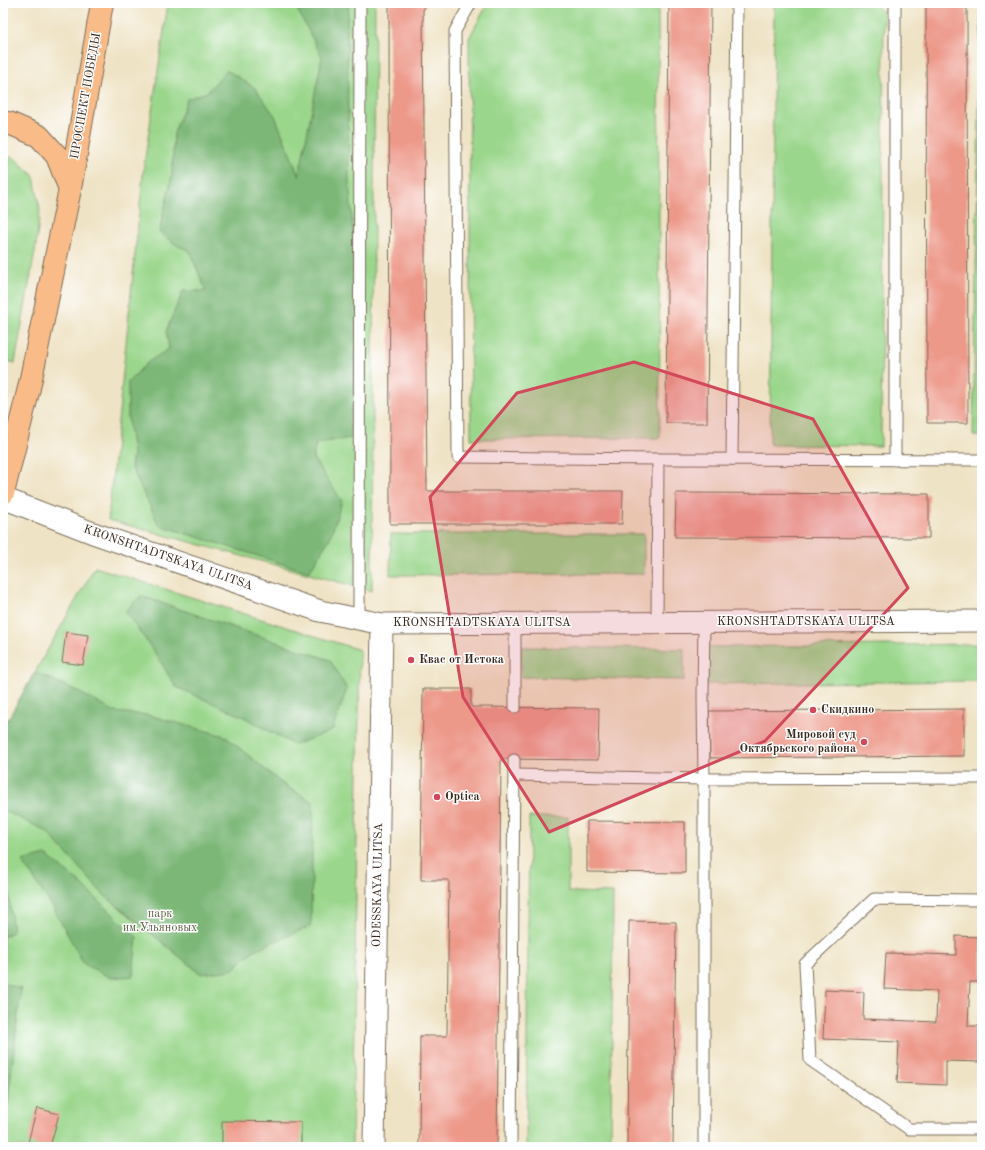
<svg xmlns="http://www.w3.org/2000/svg" width="985" height="1150" viewBox="0 0 985 1150" font-family="'Old Standard TT',serif">
	<rect width="100%" height="100%" fill="#fff"/>
	<filter id="ink" filterUnits="userSpaceOnUse"><feTurbulence type="fractalNoise" baseFrequency=".025" numOctaves="2"/><feDisplacementMap in="SourceGraphic" scale="8" xChannelSelector="R" yChannelSelector="G"/><feConvolveMatrix kernelMatrix="1 2 1 2 8 2 1 2 1" color-interpolation-filters="sRGB"/></filter>
	<filter id="wash" filterUnits="userSpaceOnUse"><feTurbulence type="fractalNoise" baseFrequency=".012" numOctaves="4" result="noise"/><feDisplacementMap in="SourceGraphic" scale="16" xChannelSelector="R" yChannelSelector="G"/><feGaussianBlur stdDeviation="0.9" result="paint"/><feColorMatrix in="noise" values="0 0 0 0 0 0 0 0 0 0 0 0 0 0 0 0 0 1.4 0 .05"/><feComposite in="paint" operator="in"/></filter>
	<g filter="url(#wash)">
		<rect width="100%" height="100%" fill="#efe3c5"/>
		<g fill="#9ad68b" stroke="#6a8054">
			<path d="M168,3h207l-3,588 -264,-71 36,-355z"/>
			<path d="M488,3h14l8,4 3,-4h145l2,435 -189,1 -2,-401z"/>
			<path d="M774,3h98l12,9 -3,434 -111,-1z"/>
			<path d="M981,3h1v433h-9z"/>
			<path d="M3,156l10,1 21,19 6,34 -4,36 -21,117 -12,-3z"/>
			<path d="M391,534h253v40l-254,1z"/>
			<path d="M95,567l265,83 -8,497h-349v-419z"/>
			<path d="M982,644v37l-276,3v-37z"/>
			<path d="M521,647l163,2v31l-163,-3z"/>
			<path d="M529,817h39v75l45,1 -2,254h-85z"/>
		</g>
		<g fill="#7bb777" stroke="#5b704a">
			<path d="M294,3h55l-2,19 2,158 10,125v132l-43,6 -3,15 29,43 -12,37 -21,34 -150,-47 -28,-58 2,-14 -5,-35v-36l20,-20 21,-13 -3,-18 17,-40h23l-17,-41 -11,-4 -19,-14 13,-56 2,-43 13,-34 20,-7 20,-22 28,18 20,28 24,60 23,-119z"/>
			<path d="M141,596l189,64 17,29 -15,42 -38,14 -50,-28 -68,-30 -19,-31 -32,-45z"/>
			<path d="M35,672l38,17 42,23 33,3 77,21 59,49 29,17 -2,124 -58,25 -21,19 -31,4 -98,-80 -57,-63 -43,-21v-82z"/>
			<path d="M3,840l10,92 -10,5z"/>
			<path d="M46,855l35,29 56,53 -4,39 -22,2 -27,-14 -32,-58 -30,-45z"/>
			<path d="M3,983l18,6 -16,139h-2z"/>
		</g>
		<g id="blocks">
			<g fill="#ed998a">
				<path d="M389,3h38l-4,7 4,481h196l-1,33h-232z"/>
				<path d="M669,3h42l-4,420h-41z"/>
				<path d="M926,3h41l1,420h-41z"/>
				<path d="M676,493l253,1v44l-254,-1z"/>
				<path d="M66,632l22,3 -5,30 -21,-3z"/>
				<path d="M423,689h48v18l128,1 -1,52 -97,-1 -4,388h-78l1,-111h27l2,-156h-28z"/>
				<path d="M964,709v47l-254,2 -1,-47z"/>
				<path d="M587,821l98,1v51l-98,-1z"/>
				<path d="M629,921l47,1 -3,225h-46z"/>
				<path d="M956,936l26,1v45h-12l-2,44h14v36l-36,-1v24l-49,-2 2,-41 -76,-3 2,-49 39,2 -1,27 73,3 1,-31 -53,-2 2,-36 70,2z"/>
				<path d="M37,1108l22,6 -9,33h-7l-15,-5z"/>
				<path d="M222,1121l79,1v25h-79z"/>
			</g>
		</g>
	</g>
	<g filter="url(#ink)">
		<use href="#blocks" fill-opacity="0" stroke="#7a6b58" stroke-width="1"/>
		<g fill="none" stroke-linecap="round" stroke-linejoin="round">
			<defs>
				<g id="lane">
					<path d="M471,3l-16,28 3,426 200,2 -1,164"/>
					<path d="M895,3v457"/>
					<path d="M658,459l324,1"/>
					<path d="M732,459l5,-456"/>
					<path d="M359,619l1,-616"/>
					<path d="M704,622l-1,74 1,83v368"/>
					<path d="M515,707v-84"/>
					<path d="M515,775l189,4 278,-1"/>
					<path d="M982,900l-108,-1 -69,65 5,96 99,69h73"/>
					<path d="M511,1147l3,-387"/>
				</g>
				<g id="street">
					<path d="M3,498l90,35 227,78 62,13 600,-3"/>
					<path d="M374,1147l8,-523"/>
				</g>
				<g id="primary">
					<path d="M3,124l6,-1 30,13 18,20 13,33"/>
					<path d="M3,493l26,-105 41,-199 32,-186"/>
				</g>
			</defs>
			<use href="#lane" stroke="#7a6b58" stroke-width="13"/>
			<use href="#street" stroke="#7a6b58" stroke-width="23"/>
			<use href="#primary" stroke="#7a6b58" stroke-width="24"/>
			<use href="#lane" stroke="#fff" stroke-width="11"/>
			<use href="#street" stroke="#fff" stroke-width="21"/>
			<use href="#primary" stroke="#f9bc89" stroke-width="22"/>
		</g>
	</g>
	<path fill="#d1495b" fill-opacity="0.2" stroke="#d1495b" stroke-width="3" stroke-linejoin="round" d="M634,362l179,57 95,169 -143,153 -216,91 -86,-135 -33,-200 87,-104z"/>
	<g fill="#d1495b" stroke="#fff" stroke-width="1.5">
		<circle cx="411" cy="660" r="4"/>
		<circle cx="813" cy="710" r="4"/>
		<circle cx="864" cy="742" r="4"/>
		<circle cx="437" cy="797" r="4"/>
	</g>
	<g text-anchor="middle" dominant-baseline="central" stroke-width="3" stroke-linejoin="round" paint-order="stroke">
		<g font-size="12" fill="#3b2a1e" stroke="#fff">
			<text transform="translate(86 96) rotate(-80)">ПРОСПЕКТ ПОБЕДЫ</text>
			<text transform="translate(168 558) rotate(19)">KRONSHTADTSKAYA ULITSA</text>
			<text x="806" y="622">KRONSHTADTSKAYA ULITSA</text>
			<text x="482" y="623">KRONSHTADTSKAYA ULITSA</text>
			<text transform="translate(378 885) rotate(-89)">ODESSKAYA ULITSA</text>
		</g>
		<g font-size="12" font-weight="bold" fill="#3b2a1e" stroke="#fff" text-anchor="start">
			<text x="419" y="660">Квас от Истока</text>
			<text x="821" y="710">Скидкино</text>
			<text x="856" y="735" text-anchor="end">Мировой суд<tspan x="856" dy="14">Октябрьского района</tspan></text>
			<text x="445" y="797">Optica</text>
		</g>
		<g font-size="12" fill="#585e3f" stroke="#fff">
			<text x="160" y="914">парк<tspan x="160" dy="14">им.Ульяновых</tspan></text>
		</g>
	</g>
	<rect width="985" height="1150" fill="none" stroke="#fff" stroke-width="16"/>
</svg>
